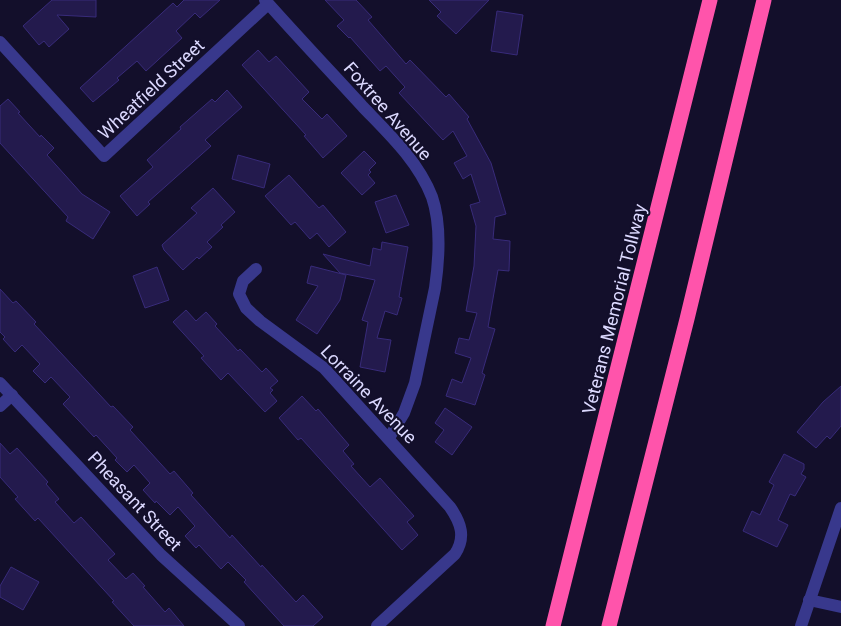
<svg xmlns="http://www.w3.org/2000/svg" width="841" height="626" viewBox="0 0 841 626" font-family="Roboto,sans-serif">
	<rect width="100%" height="100%" fill="#130f2b"/>
	<g fill="#231a4d" stroke="#382b7a">
		<path d="M52,0h44v17l-39,-2 12,14 -20,18 -5,-6 -5,4 -16,-19z"/>
		<path d="M184,0h36l-20,18 -5,-5 -19,18 6,7 -36,33 -9,-10 -20,17 2,2 -26,22 -13,-14 93,-85 4,4z"/>
		<path d="M325,0h31l16,17 -4,3 38,44 4,-4 36,37 3,-3 20,23 -2,2 24,44 15,51 -11,3 -2,22 17,2 -1,30 -11,-1 -10,57 7,2 -13,44 3,2 -10,30 -29,-9 6,-17 10,4 9,-25 -16,-5 4,-15 10,2 8,-27 -11,-2 8,-45 2,-40 -6,-21 10,-3 -9,-28 -8,5 -9,-16 13,-7 -14,-25 -10,9 -44,-47 6,-6 -19,-21 -6,5 -30,-34 -1,1 -12,-12 7,-6z"/>
		<path d="M429,0h60l-33,34 -19,-18 4,-4z"/>
		<path d="M497,11l26,4 -6,40 -26,-4z"/>
		<path d="M258,50l11,12 7,-6 33,36 -7,7 20,20 5,-5 20,22 -24,22 -19,-22 2,-1 -64,-70z"/>
		<path d="M227,90l15,17 -37,33 6,6 -63,56 2,2 -13,12 -17,-20 33,-29 -6,-7 34,-31 -1,-2 32,-28 3,3z"/>
		<path d="M8,99l12,13 -2,1 22,24 1,-2 13,13 -7,7 35,39 28,18 -17,27 -27,-18 2,-4 -68,-74v-37z"/>
		<path d="M364,151l12,12 -7,7 2,2 -3,3 7,8 -13,12 -21,-22z"/>
		<path d="M238,155l32,9 -6,24 -32,-9z"/>
		<path d="M289,175l30,33 4,-3 23,27 -17,15 -12,-14 -7,6 -15,-17 -4,3 -26,-29z"/>
		<path d="M213,188l22,24 -14,13 2,2 -16,15 5,5 -13,12 -2,-2 -14,13 -19,-20 -2,-5 35,-32 -6,-5z"/>
		<path d="M396,195l13,30 -23,8 -11,-31z"/>
		<path d="M382,242l26,5 -9,50 3,1 -5,17 -12,-4 -8,27 14,2 -6,32 -25,-5 8,-45 -6,-2 13,-40 -35,-7 -17,-19 47,12 3,-18 8,2z"/>
		<path d="M311,266l35,9 -6,25 -23,34 -21,-14 22,-34 -11,-3z"/>
		<path d="M157,267l12,33 -24,8 -12,-32z"/>
		<path d="M0,289l13,14 3,-2 20,21 -2,2 77,83 2,-1 20,21 -3,3 40,44 4,-3 19,22 -2,2 39,43 2,-3 29,32 1,-2 34,37 7,-7 20,22 -10,9h-29l-40,-44 2,-2 -18,-18 -7,7 -22,-24 -3,3 -11,-12 10,-10 -17,-19 -8,8 -14,-14 -1,2 -12,-13 7,-7 -16,-18 -7,7 -12,-12 2,-2 -21,-23 -2,2 -31,-33 7,-7 -19,-20 -6,6 -12,-12 7,-7 -18,-19 -7,7 -12,-13 2,-2 -5,-5z"/>
		<path d="M186,310l10,11 10,-9 11,12 -2,2 23,25 2,-2 22,23 4,-4 12,13 -8,7 3,2 -3,3 7,8 -12,11 -37,-39 -7,7 -20,-22 3,-2 -31,-34z"/>
		<path d="M841,386v40l-11,13 -3,-3 -11,12 -19,-16 26,-30z"/>
		<path d="M302,396l14,15 2,-2 31,36 -6,6 11,13 -3,2 19,21 10,-9 34,38 -7,6 11,13 -16,15 -101,-112 -3,2 -19,-22z"/>
		<path d="M445,408l27,19 -20,28 -17,-13 9,-12 -9,-7z"/>
		<path d="M0,443l10,11 7,-6 31,34 -2,2 13,15 -4,3 19,21 7,-6 34,37 -7,6 18,19 7,-6 12,13 -2,1 22,25 4,-4 15,18h-50l-22,-24 2,-1 -76,-83 -3,3 -20,-22 3,-2 -18,-20z"/>
		<path d="M784,454l20,10v5l-3,5 5,3 -11,19 -5,-2 -12,26 10,5 -11,22 -34,-16 9,-20 8,4 14,-30 -5,-3z"/>
		<path d="M11,567l28,15 -16,28 -23,-13v-11z"/>
	</g>
	<g fill="none" stroke-linecap="round" stroke-linejoin="round">
		<g stroke="#38388c" stroke-width="12">
			<path d="M265,0c32,36 65,71 98,107 26,27 55,54 69,90 9,26 7,63 3,91l-20,95 -11,30 -15,25"/>
			<path d="M0,42l104,114 164,-152"/>
			<path d="M256,269l-13,12 -4,13 7,14 14,13 64,47 126,139c11,16 16,30 5,47l-78,72"/>
			<path d="M0,383l161,172 78,71"/>
			<path d="M0,406l12,-11"/>
			<path d="M809,600l32,7"/>
			<path d="M801,626l40,-118"/>
		</g>
		<g stroke="#ff54ab" stroke-width="15">
			<path d="M553,626l157,-626"/>
			<path d="M609,626l78,-307 77,-319"/>
		</g>
	</g>
	<g text-anchor="middle" dominant-baseline="central" stroke-width="4" stroke-linejoin="round" paint-order="stroke">
		<g font-size="18" fill="#dcd9ff" stroke="#130f2b">
			<text transform="translate(151 89) rotate(-43)">Wheatfield Street</text>
			<text transform="translate(388 111) rotate(49)">Foxtree Avenue</text>
			<text transform="translate(614 309) rotate(-76)">Veterans Memorial Tollway</text>
			<text transform="translate(369 394) rotate(46)">Lorraine Avenue</text>
			<text transform="translate(135 501) rotate(47)">Pheasant Street</text>
		</g>
	</g>
</svg>
